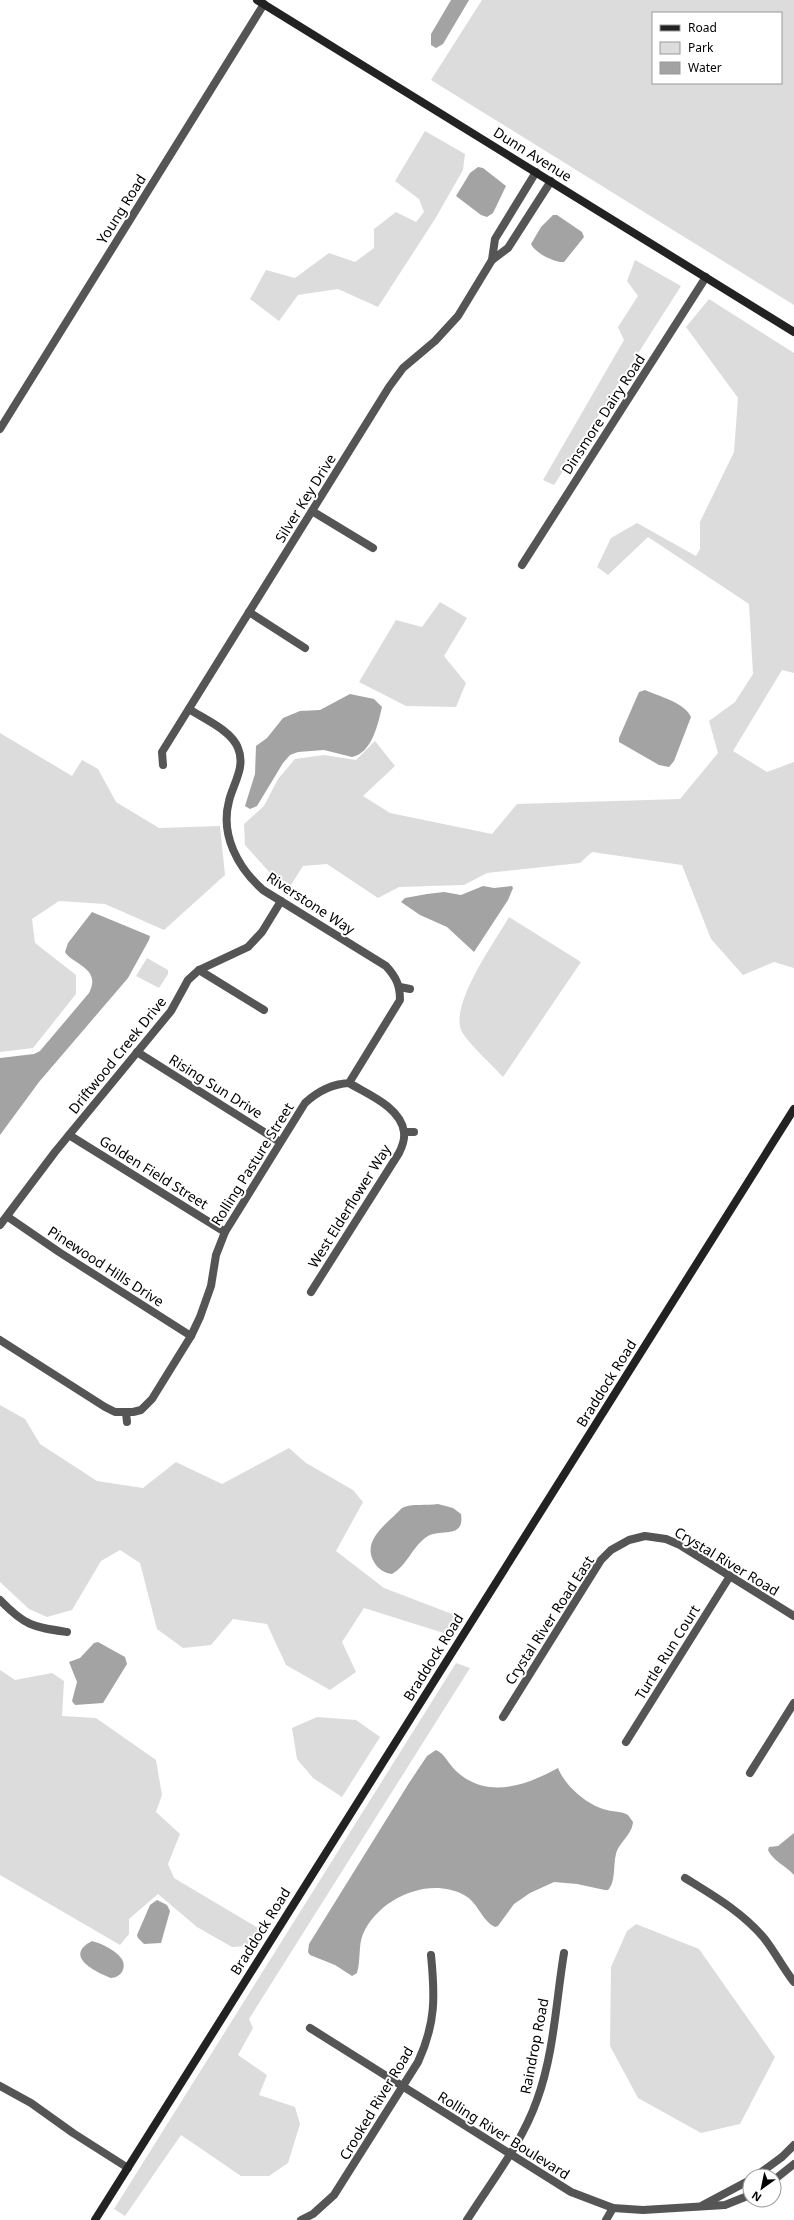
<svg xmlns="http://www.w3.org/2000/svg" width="794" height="2220" viewBox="0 0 794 2220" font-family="'Noto Sans',sans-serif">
	<rect width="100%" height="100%" fill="#fff"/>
	<g fill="#dcdcdc" fill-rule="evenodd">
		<path d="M482,0h312v305l-363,-225zM653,13h128v70h-128z"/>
		<path d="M425,131l40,23 -2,16 -28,49 -57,88 -40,-18 -40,6 -19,26 -29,-22 16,-29 29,8 34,-25 26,9 19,-14v-19l22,-17 20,10 8,-10 -5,-13 -24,-18z"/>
		<path d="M635,260l46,26 -127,199 -11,-5 81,-140 -6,-13 20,-31 -11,-15z"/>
		<path d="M709,299l85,54v320l-12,-3 -49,81 34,21 27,-10v206l-20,-6 -31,13 -32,-36 -29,-74 -90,-13 -12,11 -93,10 -23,12 -65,2 -21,11 -51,-34 -24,2 -12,19 -20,-11 -26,-29 -1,-21 20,-18 14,-27 17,-20 29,-4 32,5 19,-19 20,25 -32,30 27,17 102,21 25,-30 163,-5 38,-46 -9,-32 26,-19 18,-28 -4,-70 -101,-67 -40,38 -11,-8 14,-29 26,-15 59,33 4,-7v-27l34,-70 4,-54 -52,-71z"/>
		<path d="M440,602l27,16 -23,38 22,27 -10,24 -50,-1 -47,-24 37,-62 26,7z"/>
		<path d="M0,733l72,43 10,-16 16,9 18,33 43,26 61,-2 5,49 -61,55 -59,-26 -46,-3 -27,18 3,24 41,32v19l-43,54 -33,4z"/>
		<path d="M509,917l72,45 -78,115c-10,-11 -34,-33 -41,-45 -14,-26 34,-92 47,-115z"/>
		<path d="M147,958l21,12v4l-9,14 -23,-12z"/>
		<path d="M0,1405l25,14 15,25 57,37 46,7 33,-26 46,22 67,-36 17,15 47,27 10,12 -27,49 48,37 76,29 -10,18 -86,-27 -22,34 14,30 -26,18 -44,-25 -19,-41 -34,-5 -22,26 -28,3 -26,-19 -17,-66 -20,-13 -19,11 -29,49 -25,7 -18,-8 -29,-27z"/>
		<path d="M456,1663l14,5 -221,351 4,9 -15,27 29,20 -8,20 36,12 5,17 -12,39 -19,13h-28l-60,-41 -56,81 -11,-7z"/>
		<path d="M0,1670l15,10 37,-7 12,8 -2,35 34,2 60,42 6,35 -6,17 24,22 -12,30 6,14 89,53 -12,15 -19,1 -35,-20 -39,-33 -29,25v15l-9,11 -120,-70z"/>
		<path d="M317,1717l39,3 24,17 -38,60 -29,-19 -16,-19 -5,-31z"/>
		<path d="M636,1924l63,25 76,108 -35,67 -39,9 -63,-35 -28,-52 1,-79 16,-36z"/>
	</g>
	<g fill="#a3a3a3">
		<path d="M451,0h18l-26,44 -7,4 -5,-3v-11z"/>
		<path d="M478,167l5,1 23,18 -13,27 -6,4 -6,-2 -25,-19 14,-23z"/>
		<path d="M553,215h4l25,17 2,5 -20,25c-9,1 -29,-9 -33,-18l10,-17z"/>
		<path d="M645,690c15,7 39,12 46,27l-17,44 -5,6 -10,-2 -40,-23v-4l20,-46z"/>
		<path d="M350,694l24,5 8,8c-4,17 -10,46 -30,50l-28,-7 -26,2 -8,3 -7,8 -26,43 -7,3 -5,-3 10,-32 1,-28 11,-8 16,-20 17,-7 20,-1z"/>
		<path d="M483,886l11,2 18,-2 1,2 -5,12 -34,52 -27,-25 -27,-12 -19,-13 4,-4 22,-4 17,-2 17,3z"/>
		<path d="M92,912l58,24 -1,4 -21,38 -89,104 -39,53v-77l34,-4 6,-3 49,-58c13,-25 -16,-28 -24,-41l3,-9z"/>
		<path d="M438,1504l15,4 8,6c4,25 -20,15 -33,22 -15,9 -21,30 -36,38 -8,-1 -14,-5 -18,-12 -13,-22 14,-39 28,-54 9,-5 25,-2 36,-4z"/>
		<path d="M98,1642l27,15 2,7 -24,39 -28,2 -3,-4 5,-19 -8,-20 11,-4 14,-15z"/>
		<path d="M436,1750c9,4 12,13 19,20 31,30 70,16 103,-2 7,18 30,38 49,42 7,2 14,1 21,5l5,7c-1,13 -14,20 -17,32 -3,11 0,28 -8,36h-3l-28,-6 -23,-2 -24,11 -16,11 -16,22 -3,1c-14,-7 -17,-25 -31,-32 -35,-19 -85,3 -101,39 -5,12 -2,26 -6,39l-5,3 -17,-11 -25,-10 -2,-3 1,-8 100,-161 18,-27z"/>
		<path d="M794,1833v42c-8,-9 -22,-15 -26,-25l1,-3 9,-1z"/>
		<path d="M157,1900l10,5 3,6 -9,32 -17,1 -6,-6 -1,-3 13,-30z"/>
		<path d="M92,1941c11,3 39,15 30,31 -2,3 -7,6 -11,6 -16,-6 -48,-22 -19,-37z"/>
	</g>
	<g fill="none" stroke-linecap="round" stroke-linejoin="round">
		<g stroke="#555" stroke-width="8">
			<path d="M492,260l3,-21 41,-67"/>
			<path d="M0,429l264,-425"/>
			<path d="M312,511l61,37"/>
			<path d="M522,565l184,-288"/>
			<path d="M249,612l56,36"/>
			<path d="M163,765l-1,-13 227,-365 14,-19 32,-27 23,-25 34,-56 16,-12 43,-67"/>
			<path d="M199,970l65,40"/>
			<path d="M400,987l10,2"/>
			<path d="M137,1052l143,90"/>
			<path d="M404,1132h10"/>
			<path d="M69,1135l156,97"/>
			<path d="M8,1217l51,35 132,84"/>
			<path d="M0,1225l55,-73 116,-141 17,-31 11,-10 49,-23 14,-15 19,-31"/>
			<path d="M311,1292l88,-139c3,-6 6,-14 5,-21 -3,-25 -37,-38 -55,-49"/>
			<path d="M0,1340l105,67 10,5h18l8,-2 11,-11 39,-63 9,-19 11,-31 5,-31 9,-23 80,-129c13,-12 26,-19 44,-20l51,-83c0,-15 -4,-23 -14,-34l-123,-76c-25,-22 -43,-55 -34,-89 4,-17 17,-34 9,-53 -7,-18 -34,-29 -49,-39"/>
			<path d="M126,1413l1,9"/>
			<path d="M0,1600c25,26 33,27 67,32"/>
			<path d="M503,1717l98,-157 10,-10 18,-10 16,-4 21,3 14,6 114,71"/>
			<path d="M626,1742l104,-166"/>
			<path d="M750,1773l44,-70"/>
			<path d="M685,1878c29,18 57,34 79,60 11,14 19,30 30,44"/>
			<path d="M310,2028l261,164 42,16 30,2 82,-5 25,-10"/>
			<path d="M0,2086l31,17 42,30 55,35"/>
			<path d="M756,2176l26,-19 12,-12"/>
			<path d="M774,2180l20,-16"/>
			<path d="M703,2205l47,-25"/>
			<path d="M301,2220l12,-6 21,-19 84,-133c18,-39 17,-66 13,-107"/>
			<path d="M467,2220c24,-38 55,-77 70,-120 17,-46 19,-99 27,-147"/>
			<path d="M606,2220l7,-12"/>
		</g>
		<g stroke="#222" stroke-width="8">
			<path d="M257,0l537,332"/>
			<path d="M95,2220l699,-1111"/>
		</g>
	</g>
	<g text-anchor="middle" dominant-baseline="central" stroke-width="4" stroke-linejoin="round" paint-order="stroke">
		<g font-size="14" fill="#000" stroke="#fff">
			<text transform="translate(533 154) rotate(32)">Dunn Avenue</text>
			<text transform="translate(121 209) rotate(-58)">Young Road</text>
			<text transform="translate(603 414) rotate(-57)">Dinsmore Dairy Road</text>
			<text transform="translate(305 498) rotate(-58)">Silver Key Drive</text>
			<text transform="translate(311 903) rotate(33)">Riverstone Way</text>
			<text transform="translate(117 1055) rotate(-51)">Driftwood Creek Drive</text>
			<text transform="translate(216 1086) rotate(32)">Rising Sun Drive</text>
			<text transform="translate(252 1164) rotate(-58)">Rolling Pasture Street</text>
			<text transform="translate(154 1172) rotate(32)">Golden Field Street</text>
			<text transform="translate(349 1206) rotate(-58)">West Elderflower Way</text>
			<text transform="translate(106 1266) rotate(33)">Pinewood Hills Drive</text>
			<text transform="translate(606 1383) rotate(-58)">Braddock Road</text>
			<text transform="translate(727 1561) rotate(31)">Crystal River Road</text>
			<text transform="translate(549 1620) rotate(-57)">Crystal River Road East</text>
			<text transform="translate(667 1652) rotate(-58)">Turtle Run Court</text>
			<text transform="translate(433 1657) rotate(-58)">Braddock Road</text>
			<text transform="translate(260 1931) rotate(-58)">Braddock Road</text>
			<text transform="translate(534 2046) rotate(-79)">Raindrop Road</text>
			<text transform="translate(376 2103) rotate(-59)">Crooked River Road</text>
			<text transform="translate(504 2135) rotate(32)">Rolling River Boulevard</text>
		</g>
	</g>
	<rect x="652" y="12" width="130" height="72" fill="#ffffff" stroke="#999999"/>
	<rect x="660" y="25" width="20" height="6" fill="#222222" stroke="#999999"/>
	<text x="688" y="32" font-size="12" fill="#000000">Road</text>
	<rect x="660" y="42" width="20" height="12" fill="#dcdcdc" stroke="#999999"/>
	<text x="688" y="52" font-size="12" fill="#000000">Park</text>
	<rect x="660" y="62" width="20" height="12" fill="#a3a3a3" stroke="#999999"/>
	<text x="688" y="72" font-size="12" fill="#000000">Water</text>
	<g transform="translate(762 2188) rotate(213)"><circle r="19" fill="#ffffff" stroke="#999999"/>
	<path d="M0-3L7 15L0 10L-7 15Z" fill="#000000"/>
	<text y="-6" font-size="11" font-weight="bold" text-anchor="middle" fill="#000000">N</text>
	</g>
</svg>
